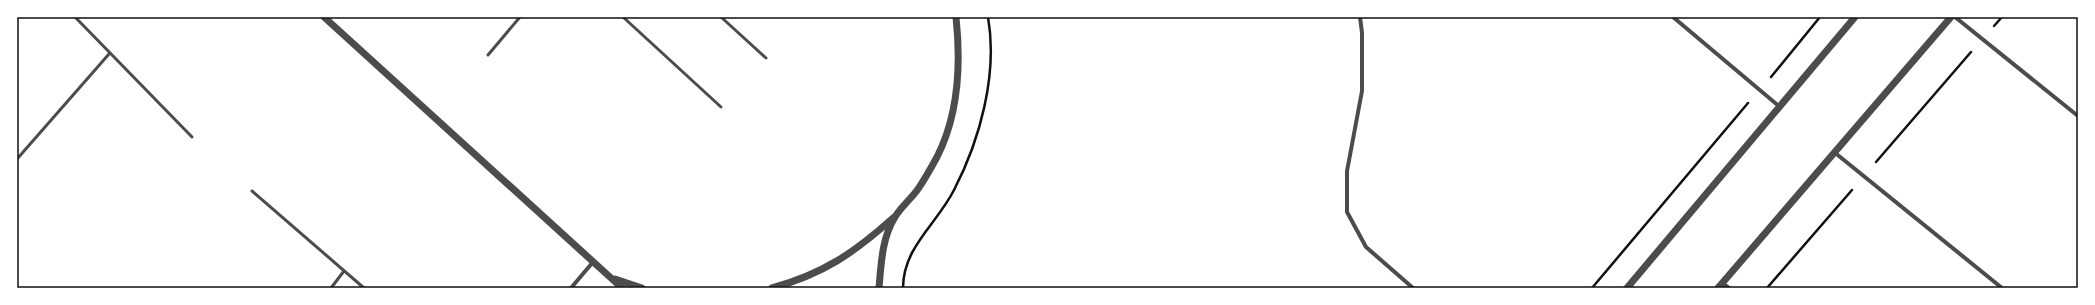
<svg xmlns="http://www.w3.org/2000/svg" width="2095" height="305" viewBox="0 0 2095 305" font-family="'Exo 2',sans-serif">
	<rect width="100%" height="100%" fill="#fff"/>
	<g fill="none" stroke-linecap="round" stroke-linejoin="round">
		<g stroke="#111" stroke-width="2.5">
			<path d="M1994,26l8,-9"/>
			<path d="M1771,77l49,-60"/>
			<path d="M1876,162l95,-110"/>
			<path d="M903,288c0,-41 34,-64 51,-98 26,-50 44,-116 34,-173"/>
			<path d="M1592,288l156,-185"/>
			<path d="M1767,288l85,-98"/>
		</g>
		<g stroke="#4c4c4c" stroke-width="3">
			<path d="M75,17l117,120"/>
			<path d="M623,17l98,90"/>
			<path d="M721,17l45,41"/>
			<path d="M488,55l32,-38"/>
			<path d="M17,159l92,-105"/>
			<path d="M252,191l112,97"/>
			<path d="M331,288l13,-17"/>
		</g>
		<g stroke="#4c4c4c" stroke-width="4">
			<path d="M1360,17l2,16v58l-15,80v41l19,35 47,41"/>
			<path d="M1673,17l107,90"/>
			<path d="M1955,17l123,99"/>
			<path d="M1834,152l168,136"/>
			<path d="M1722,283l7,5"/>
			<path d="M571,288l22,-26"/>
		</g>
		<g stroke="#4c4c4c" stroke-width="7">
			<path d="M324,17l298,271"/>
			<path d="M615,279l27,9"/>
			<path d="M772,288c51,-14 82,-35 121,-70"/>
			<path d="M879,288c2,-23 3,-51 16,-71 6,-10 16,-18 23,-28 7,-10 13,-21 19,-32 22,-43 24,-93 19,-140"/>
			<path d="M1627,288l228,-271"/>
			<path d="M1718,288l233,-271"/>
		</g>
	</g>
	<rect width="2095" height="305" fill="none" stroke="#ffffff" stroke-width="36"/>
	<rect x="18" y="18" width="2059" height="269" fill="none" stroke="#111" stroke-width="1.5"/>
</svg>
